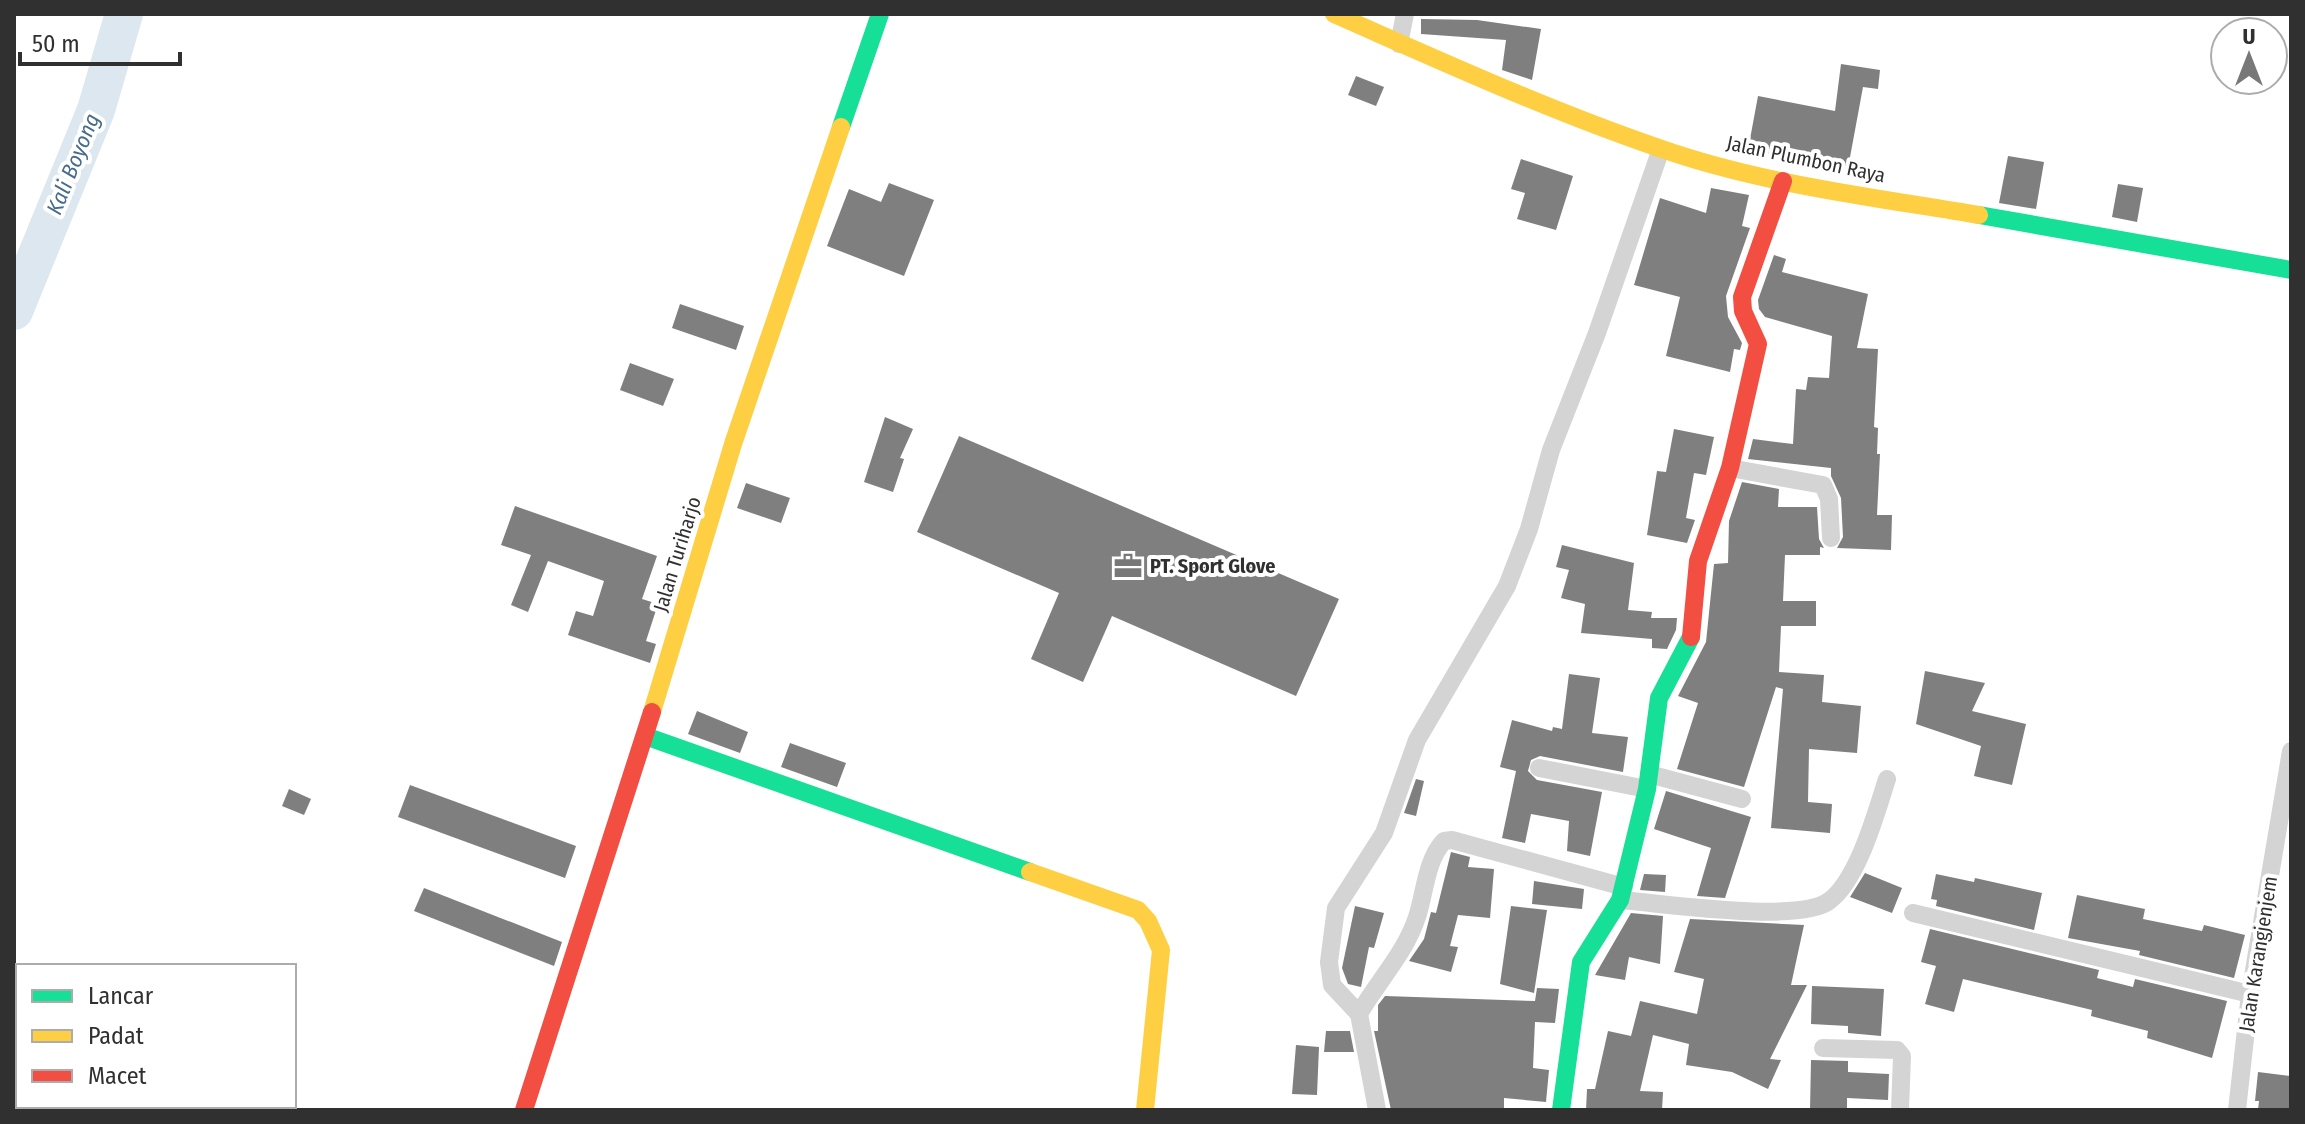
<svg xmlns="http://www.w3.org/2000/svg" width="2305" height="1124" viewBox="0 0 2305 1124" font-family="'Fira Sans Condensed',sans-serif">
	<rect width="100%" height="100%" fill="#fff"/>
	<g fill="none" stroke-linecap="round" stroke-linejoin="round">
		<path stroke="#dde7f0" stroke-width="38" d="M14,311l82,-201 28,-96"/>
	</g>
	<g fill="#7f7f7f">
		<path d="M1421,19l56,1 64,9 -9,51 -30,-10 4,-30 -85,-6z"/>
		<path d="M1841,64l39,6 -2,19 -15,-2 -15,81 -100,-18 10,-54 77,15z"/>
		<path d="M1356,76l28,11 -8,19 -28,-11z"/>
		<path d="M2008,156l36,6 -8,47 -37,-6z"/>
		<path d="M1521,159l52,17 -17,54 -39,-11 8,-26 -14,-4z"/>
		<path d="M889,183l45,17 -30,76 -77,-30 22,-57 32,13z"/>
		<path d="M2118,184l25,4 -6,34 -25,-5z"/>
		<path d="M1711,188l38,7 -7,31 8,2 -24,68 2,21 14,26 -2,7 -6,-1 -4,23 -64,-16 14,-59 -46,-12 26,-87 46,15z"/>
		<path d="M1774,255l12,4 -4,13 86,22 -11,54 21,1 -4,78 4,1 -1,26h3l-3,61h15l-1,35 -54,-2 6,-11 -2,-39 -10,-22v-8l-83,-9 5,-20 40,5 3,-55 10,1 2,-13 21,1 3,-42 -67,-19 -6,-8 -1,-9z"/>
		<path d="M680,304l64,22 -8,24 -64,-22z"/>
		<path d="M630,363l44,16 -11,27 -43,-16z"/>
		<path d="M885,417l28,12 -13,29 4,1 -11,33 -29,-10z"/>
		<path d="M1674,429l40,8 -8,38 -12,-2 -8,45 9,2 -8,23 -40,-8 10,-64 9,1z"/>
		<path d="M959,436l380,163 -43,97 -184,-80 -29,66 -52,-23 28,-66 -142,-61z"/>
		<path d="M1742,482l37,7 -1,18h39l2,32 5,9 -4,-1v8h-35l-2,46h33v25h-35l-2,46 45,3 -2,27 39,4 -4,47 -48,-4 -1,53 24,2 -2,29 -59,-5 12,-139 -7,-2 -32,100 -67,-18 21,-66 -20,-7 28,-54 8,-78 14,-1 1,-42z"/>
		<path d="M746,483l44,15 -9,25 -44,-15z"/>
		<path d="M515,506l142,50 -15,43 16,5 -12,37 10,3 -6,19 -82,-28 8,-24 17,5 11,-35 -56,-20 -20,51 -17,-7 20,-50 -30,-10z"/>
		<path d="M1562,545l72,18 -6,47 24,2 -1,6h26l-1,12 -9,19 -15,-1v-9l-71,-6 4,-29 -24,-6 8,-28 -13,-3z"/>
		<path d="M1925,671l60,12 -13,28 54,13 -14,61 -38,-9 7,-30 -65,-22z"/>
		<path d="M1569,674l31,4 -8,55 36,4 -5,35 -83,-16 -9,4 -3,11 9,9 65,12 -12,64 -23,-5 2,-30 -38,-7 -6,29 -23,-5 14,-67 -16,-4 12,-47 40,11 1,-4 9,2z"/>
		<path d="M697,711l51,21 -8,21 -52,-19z"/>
		<path d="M790,743l56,20 -9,24 -56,-20z"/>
		<path d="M1416,779l8,2 -8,35 -12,-3z"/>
		<path d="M410,785l166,61 -11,32 -167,-61z"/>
		<path d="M289,789l22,10 -7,16 -22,-9z"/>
		<path d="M1666,791l85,26 -26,81 -28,-2 14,-48 -57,-19z"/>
		<path d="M1451,852l19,5 -2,10 26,2 -4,49 -32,-3 -8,31 8,1 -7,25 -42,-11 15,-22 7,-27 5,1z"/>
		<path d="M1865,873l37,15 -10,25 -42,-16z"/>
		<path d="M1644,874l22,1 -1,17 -25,-2z"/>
		<path d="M1936,874l38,8 1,-4 67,15 -8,37 -98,-24 1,-6 -6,-1z"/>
		<path d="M1534,881l50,8 -2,20 -50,-5z"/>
		<path d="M424,888l138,54 -8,24 -140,-55z"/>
		<path d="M2077,895l68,14 -2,10 59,12 2,-6 41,10 -11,43 -95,-23 1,-4 -72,-13z"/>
		<path d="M1355,906l29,7 -10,35 -5,-1 -8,40 -13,-3 -6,-16z"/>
		<path d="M1511,906l36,4 -13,83 -34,-9z"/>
		<path d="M1631,913l32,3 -3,48 -31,-7 -4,23 -30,-5z"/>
		<path d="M1690,919l114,6 -13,60h16l-37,74 11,1 -13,29 -36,-17 -46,-7 3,-21 -36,-9 -13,56 23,1 -1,18h-76l1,-21h8l13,-58 23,5 9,-35 57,13 7,-35 -30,-7z"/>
		<path d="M1930,929l169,41 -2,8 36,9 2,-8 92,22 -15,57 -65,-20 1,-7 -57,-15 1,-6 -129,-31 -9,33 -29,-8 11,-38 -15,-4z"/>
		<path d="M1812,986l72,3 -3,47 -33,-3v-7l-37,-2z"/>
		<path d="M1537,988l22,1 -4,34 -20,-1 -2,46 16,2 -3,32 -42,-4v12h-113l-17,-79h4v-26l7,-9 150,5z"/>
		<path d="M1326,1031h24l4,21h-30z"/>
		<path d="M1296,1045l23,2 -2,48 -25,-1z"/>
		<path d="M1811,1060l37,1v11l41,2 -1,26 -41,-2v12h-37z"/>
		<path d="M2258,1072l33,4v34h-33l1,-9h-4z"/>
	</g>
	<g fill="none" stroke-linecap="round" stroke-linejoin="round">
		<g stroke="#d4d4d4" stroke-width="18">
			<path d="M1399,44l6,-30"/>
			<path d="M1730,468l93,17 6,14 2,39"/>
			<path d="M1539,768l108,21"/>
			<path d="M1649,774l93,25"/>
			<path d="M1620,900c41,3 179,24 209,1 29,-21 47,-88 58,-122"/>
			<path d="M1913,913l337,81"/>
			<path d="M1359,1014l-27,-29 -3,-23 7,-54 48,-75 33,-93 90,-154 22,-57 22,-79 46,-117 64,-184"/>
			<path d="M14,1048l4,2"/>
			<path d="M1823,1048l74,2 5,6 -2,54"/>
			<path d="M176,1106l12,4"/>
			<path d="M1377,1110l-18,-96c18,-32 46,-60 58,-97 8,-24 9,-57 27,-76l8,-1 172,47"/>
			<path d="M2237,1110l13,-116 41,-243"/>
		</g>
		<g stroke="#16e098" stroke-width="18">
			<path d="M841,127l39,-113"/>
			<path d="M1979,215l312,55"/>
			<path d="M645,736l385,136"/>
			<path d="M1561,1110l20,-148 39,-62 27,-111 12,-91 32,-61"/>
		</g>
		<g stroke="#ffcf43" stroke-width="18">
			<path d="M1334,14c107,47 214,96 325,134 102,36 213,49 320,67"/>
			<path d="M652,712l81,-268 108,-317"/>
			<path d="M1030,872l108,38 10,11 13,29 -16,160"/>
		</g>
		<g stroke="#f24e42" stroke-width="18">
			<path d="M1691,637l7,-76 32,-93 28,-124 -15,-33 -1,-14 41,-116"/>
			<path d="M524,1110l128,-398"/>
		</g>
	</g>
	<defs>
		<symbol id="office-bare" viewBox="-9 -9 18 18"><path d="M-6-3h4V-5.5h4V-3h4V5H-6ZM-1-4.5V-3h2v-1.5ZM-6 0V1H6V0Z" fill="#787878" stroke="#fff" stroke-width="2.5" paint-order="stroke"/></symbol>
	</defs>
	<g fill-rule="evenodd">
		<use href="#office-bare" x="1108" y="546" width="40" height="40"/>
	</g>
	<g text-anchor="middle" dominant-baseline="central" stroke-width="8" stroke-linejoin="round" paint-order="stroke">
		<g font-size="20" fill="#303030" stroke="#fff">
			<text transform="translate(1806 159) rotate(12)">Jalan Plumbon Raya</text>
			<text transform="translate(677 554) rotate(-73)">Jalan Turiharjo</text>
			<text transform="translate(2258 954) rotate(-81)">Jalan Karangjenjem</text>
		</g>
		<g font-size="20" font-weight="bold" fill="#303030" stroke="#fff" text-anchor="start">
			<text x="1150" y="566">PT. Sport Glove</text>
		</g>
		<g font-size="22" font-style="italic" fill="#466c8a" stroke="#fff">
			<text transform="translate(73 164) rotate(-68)">Kali Boyong</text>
		</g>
	</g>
	<rect width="2305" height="1124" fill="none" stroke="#303030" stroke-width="32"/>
	<rect x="16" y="964" width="280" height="144" fill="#ffffff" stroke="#acacac" stroke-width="2"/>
	<rect x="32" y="990" width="40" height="12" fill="#16e098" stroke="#acacac" stroke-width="2"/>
	<text x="88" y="1004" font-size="24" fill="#303030">Lancar</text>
	<rect x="32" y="1030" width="40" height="12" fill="#ffcf43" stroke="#acacac" stroke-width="2"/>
	<text x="88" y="1044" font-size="24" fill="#303030">Padat</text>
	<rect x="32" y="1070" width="40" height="12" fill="#f24e42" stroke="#acacac" stroke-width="2"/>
	<text x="88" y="1084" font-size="24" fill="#303030">Macet</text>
	<g transform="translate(2249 56)"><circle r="38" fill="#ffffff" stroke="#acacac" stroke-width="2"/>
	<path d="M0-6L14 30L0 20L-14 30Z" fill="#787878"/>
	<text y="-12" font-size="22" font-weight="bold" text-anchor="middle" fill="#303030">U</text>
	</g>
	<path d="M20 52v12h160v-12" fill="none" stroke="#303030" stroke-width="4"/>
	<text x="32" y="52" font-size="24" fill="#303030" stroke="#ffffff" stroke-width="6" paint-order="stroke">50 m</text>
</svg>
